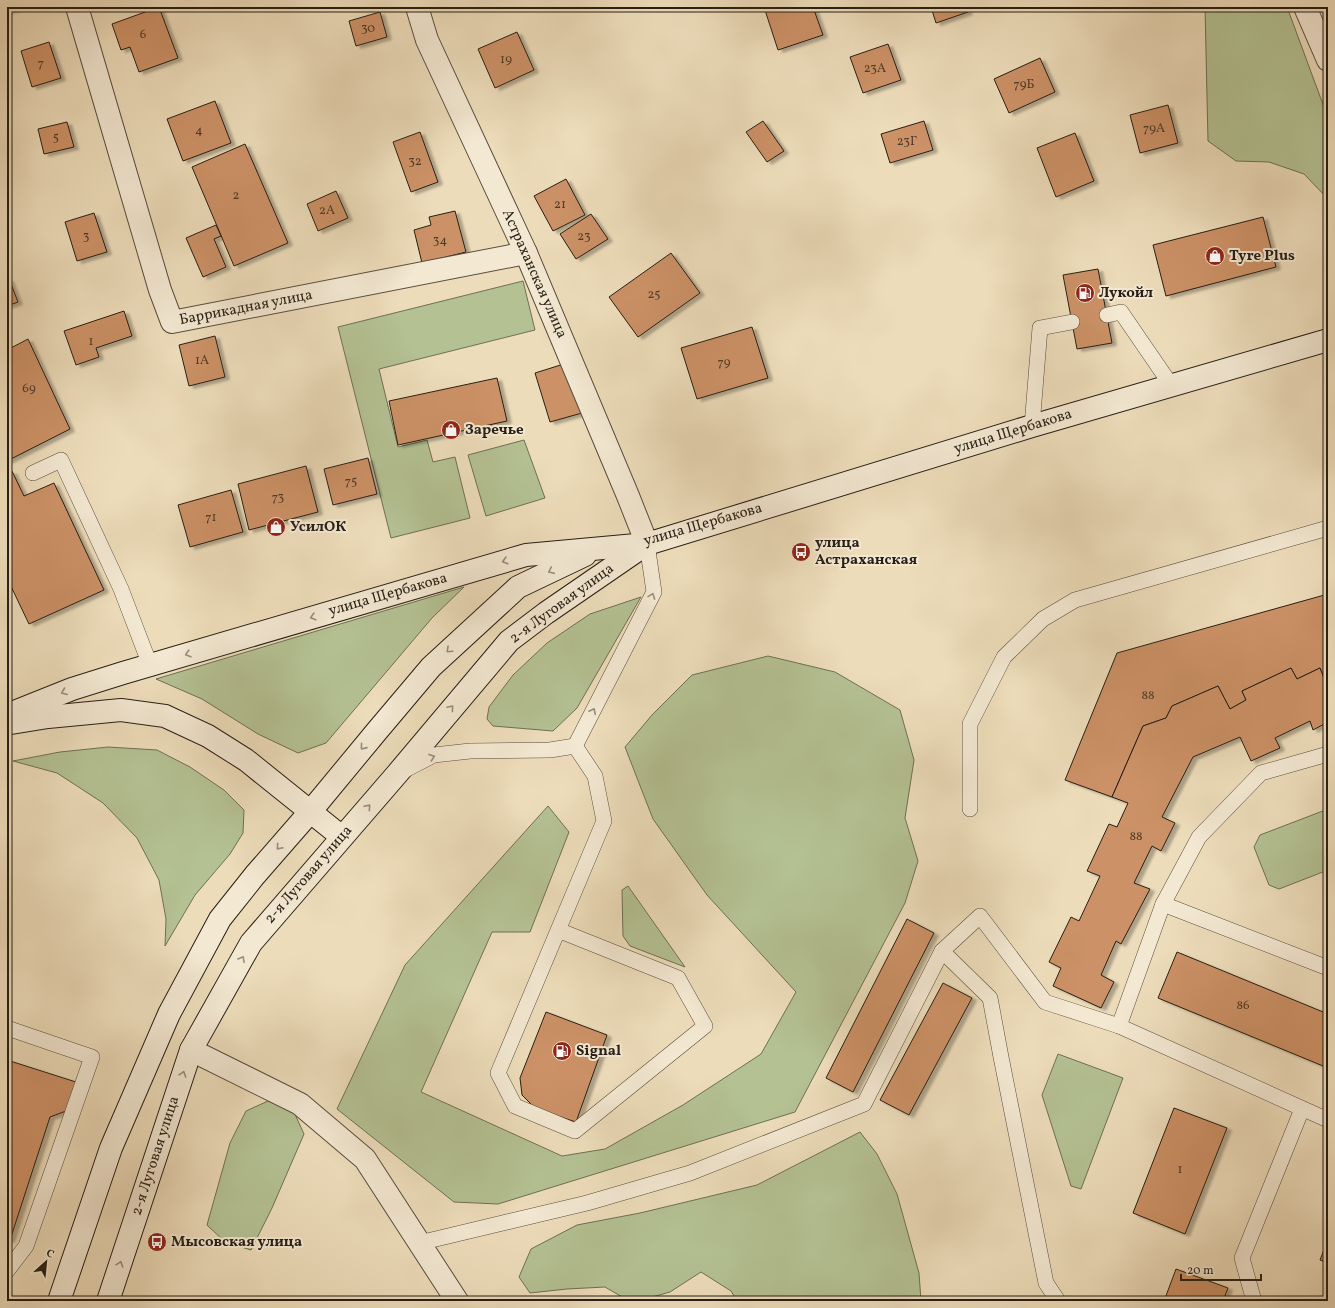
<svg xmlns="http://www.w3.org/2000/svg" width="1335" height="1308" viewBox="0 0 1335 1308" font-family="Vollkorn,serif">
	<defs>
		<filter id="shadow"><feDropShadow dx="4.5" dy="2.5" stdDeviation="1" flood-color="#0004"/></filter>
	</defs>
	<rect width="100%" height="100%" fill="#eddcba"/>
	<filter id="stains"><feTurbulence type="fractalNoise" baseFrequency=".005" numOctaves="4"/><feColorMatrix values="0 0 0 0 .2 0 0 0 0 .09 0 0 0 0 .02 0 0 0 .5 -.17"/></filter>
	<radialGradient id="worn" r=".72"><stop offset=".6" stop-color="#630" stop-opacity="0"/><stop offset="1" stop-color="#630" stop-opacity=".3"/></radialGradient>
	<g fill="#b4c193" stroke="#6e7054">
		<path d="M1205,7h82l41,111v81l-24,-25 -35,-12 -33,-1 -28,-20z"/>
		<path d="M523,281l12,49 -156,39 19,78 29,-7 6,22 22,-5 15,61 -79,20 -53,-211z"/>
		<path d="M524,440l21,58 -59,18 -18,-61z"/>
		<path d="M464,587l-32,31 -106,125 -28,10 -40,-19 -56,-35 -46,-20z"/>
		<path d="M641,597l-64,111 -24,23 -60,-5 -6,-7 2,-12 24,-32 34,-32 43,-29z"/>
		<path d="M768,656l67,16 65,38 14,50 -9,58 13,43 -13,42 -110,209 -297,92 -44,-2 -117,-93 68,-144 143,-159 21,26 -39,100h-38l-71,160 141,64 43,-7 78,-44 78,-51 35,-62 -89,-97 -54,-76 -28,-72 27,-32 40,-40z"/>
		<path d="M108,747l49,3 33,17 34,23 20,20 -1,23 -13,21 -35,41 -30,51 1,-27 -7,-39 -22,-42 -34,-35 -46,-30 -44,-12 47,-9z"/>
		<path d="M1328,809v61l-49,19 -10,-4 -15,-38 6,-12z"/>
		<path d="M628,886l57,81 -55,-21 -7,-10 -1,-46z"/>
		<path d="M1058,1054l65,24 -42,111 -10,-3 -29,-91z"/>
		<path d="M268,1101l25,9 11,24 -32,74 -21,42 -26,-8 -18,-17 23,-82 16,-32z"/>
		<path d="M860,1132l17,22 20,40 22,79 2,28h-184l-6,-10 -30,-19 -31,20 -32,9h-9l-24,-14 -38,2 -37,4 -11,-16 12,-28 46,-24 63,-12 117,-28z"/>
	</g>
	<g fill="#cc9166" stroke="#271f15" filter="url(#shadow)">
		<path d="M7,7h14l-14,4z"/>
		<path d="M159,7l19,51 -39,14 -9,-25 -9,3 -9,-26z"/>
		<path d="M764,7h49l10,28 -45,15z"/>
		<path d="M931,7h35l2,5 -32,11z"/>
		<path d="M380,12l7,25 -31,9 -7,-25z"/>
		<path d="M517,32l17,38 -39,18 -17,-39z"/>
		<path d="M49,42l12,36 -29,9 -11,-36z"/>
		<path d="M888,44l13,36 -38,13 -13,-36z"/>
		<path d="M1040,58l15,34 -46,21 -15,-34z"/>
		<path d="M215,101l16,42 -48,18 -16,-42z"/>
		<path d="M1168,105l10,38 -38,10 -10,-38z"/>
		<path d="M763,121l21,30 -17,11 -21,-30z"/>
		<path d="M924,121l9,29 -43,13 -9,-29z"/>
		<path d="M67,122l7,25 -30,7 -6,-25z"/>
		<path d="M420,132l18,50 -27,10 -18,-50z"/>
		<path d="M1075,133l19,48 -38,16 -19,-49z"/>
		<path d="M245,144l43,99 -54,23 -42,-99z"/>
		<path d="M566,179l19,36 -32,16 -19,-35z"/>
		<path d="M336,191l12,27 -30,13 -11,-27z"/>
		<path d="M455,211l11,41 -44,11 -8,-33 17,-5 -2,-8z"/>
		<path d="M94,213l13,39 -30,9 -12,-39z"/>
		<path d="M591,214l17,25 -32,20 -16,-25z"/>
		<path d="M1263,217l13,50 -110,29 -13,-51z"/>
		<path d="M216,225l5,11 -7,3 12,28 -23,10 -17,-39z"/>
		<path d="M671,253l29,40 -62,44 -29,-40z"/>
		<path d="M1098,269l14,74 -35,6 -14,-74z"/>
		<path d="M9,279l9,23 -11,4v-26z"/>
		<path d="M124,311l8,25 -36,12 3,9 -23,8 -12,-34z"/>
		<path d="M752,327l16,51 -71,21 -16,-51z"/>
		<path d="M215,336l10,41 -36,9 -10,-41z"/>
		<path d="M28,339l42,90 -63,32v-111z"/>
		<path d="M567,363l15,50 -32,9 -15,-49z"/>
		<path d="M497,378l10,43 -109,24 -9,-44z"/>
		<path d="M368,458l9,36 -44,11 -9,-36z"/>
		<path d="M306,466l12,46 -69,18 -11,-46z"/>
		<path d="M12,471l12,25 30,-13 50,107 -75,34 -22,-46v-104z"/>
		<path d="M231,490l12,42 -53,15 -12,-42z"/>
		<path d="M1328,594v85l-3,2 -5,-13 -23,11 -6,-11 -49,23 4,9 -16,9 -12,-23 -46,20 -6,12 -23,8 -31,71 -47,-17 52,-127z"/>
		<path d="M1291,668l6,11 23,-11 5,13 3,-2v43l-15,8 -3,-9 -35,17 5,10 -29,13 -11,-24 -47,20 -31,60 13,6 -14,28 -9,-5 -18,37 16,6 -29,55 -5,-3 -15,34 13,7 -13,26 -48,-22 8,-18 -12,-6 22,-45 8,4 21,-45 -13,-5 22,-47 8,3 11,-24 -16,-6 31,-71 23,-8 6,-12 46,-20 12,23 16,-9 -4,-9z"/>
		<path d="M907,919l27,14 -81,159 -27,-14z"/>
		<path d="M1177,952l151,62v54l-170,-70z"/>
		<path d="M943,983l29,15 -63,117 -29,-15z"/>
		<path d="M546,1012l61,23 -31,87 -40,-13 -14,-14 -2,-17z"/>
		<path d="M7,1060l69,22 -10,29 -16,6 -40,123 -3,-1z"/>
		<path d="M1174,1108l53,20 -42,106 -52,-21z"/>
		<path d="M1328,1239v24l-8,-3z"/>
		<path d="M1176,1269l52,19 -5,13h-59z"/>
	</g>
	<g fill="none" stroke-linecap="round" stroke-linejoin="round">
		<defs>
			<g id="lane">
				<path d="M1107,315l14,-3 50,73"/>
				<path d="M1032,426l8,-98 32,-6"/>
				<path d="M33,473l28,-13 60,129 29,76"/>
				<path d="M575,746l79,-154 -7,-48"/>
				<path d="M405,770l29,-15 36,-4 80,-1 25,-4"/>
				<path d="M970,809v-85l34,-67 39,-38 32,-19 253,-72"/>
				<path d="M1163,904l165,64"/>
				<path d="M558,930l120,48 27,48 -130,105 -60,-25 -17,-33 106,-252 -9,-45 -20,-30"/>
				<path d="M942,951l48,47 11,59 45,226 12,18"/>
				<path d="M1119,1026l44,-122 36,-67 62,-64 67,-19"/>
				<path d="M7,1028l85,29 -66,189 -19,25"/>
				<path d="M419,1243l168,-40 103,-30 174,-69 78,-153 38,-35 65,86 74,24 209,94"/>
				<path d="M1254,1301l-12,-43 60,-149"/>
			</g>
			<g id="street">
				<path d="M77,7l83,283 12,32 354,-69"/>
				<path d="M417,7l10,33 99,213 102,243 19,48"/>
				<path d="M1305,7l23,53"/>
				<path d="M191,1050l109,54 65,55 92,142"/>
			</g>
			<g id="secondary">
				<path d="M7,715l65,-26 51,-16 403,-118 121,-11 385,-118 296,-86"/>
				<path d="M11,723l37,-6 73,-7 44,6 43,20 38,24 96,77"/>
				<path d="M59,1301l52,-153 58,-134 51,-95 35,-44 55,-63 67,-81 54,-64 87,-80 67,-32"/>
				<path d="M108,1301l83,-251 60,-107 146,-169 112,-133 37,-28 99,-68"/>
			</g>
		</defs>
		<use href="#lane" stroke="#584e3e" stroke-width="16"/>
		<use href="#street" stroke="#584e3e" stroke-width="24"/>
		<use href="#secondary" stroke="#271f15" stroke-width="24"/>
		<use href="#lane" stroke="#f3e8d2" stroke-width="15"/>
		<use href="#street" stroke="#f3e8d2" stroke-width="22"/>
		<use href="#secondary" stroke="#f3e8d2" stroke-width="22"/>
	</g>
	<defs><path id="oneway-chevron" d="M-2-3.5L2.5 0L-2 3.5" fill="none" stroke-width="1.6" stroke-linecap="round" stroke-linejoin="round"/></defs>
	<g stroke="#978e7d">
		<use href="#oneway-chevron" transform="translate(505 561) rotate(164)"/>
		<use href="#oneway-chevron" transform="translate(551 571) rotate(155)"/>
		<use href="#oneway-chevron" transform="translate(652 596) rotate(-70)"/>
		<use href="#oneway-chevron" transform="translate(313 617) rotate(164)"/>
		<use href="#oneway-chevron" transform="translate(449 650) rotate(137)"/>
		<use href="#oneway-chevron" transform="translate(188 654) rotate(163)"/>
		<use href="#oneway-chevron" transform="translate(64 692) rotate(159)"/>
		<use href="#oneway-chevron" transform="translate(451 708) rotate(-50)"/>
		<use href="#oneway-chevron" transform="translate(593 711) rotate(-63)"/>
		<use href="#oneway-chevron" transform="translate(363 747) rotate(129)"/>
		<use href="#oneway-chevron" transform="translate(432 757) rotate(-20)"/>
		<use href="#oneway-chevron" transform="translate(368 807) rotate(-49)"/>
		<use href="#oneway-chevron" transform="translate(279 847) rotate(131)"/>
		<use href="#oneway-chevron" transform="translate(242 959) rotate(-61)"/>
		<use href="#oneway-chevron" transform="translate(183 1074) rotate(-72)"/>
		<use href="#oneway-chevron" transform="translate(120 1264) rotate(-72)"/>
	</g>
	<defs>
		<symbol id="shop-disc" viewBox="-11 -11 22 22"><circle r="9.5" fill="#8f2418" stroke="#f3e8d2"/><path d="M-5-2.5h2.3a2.7 3.5 0 0 1 5.4 0H5L5.5 6h-11ZM-1.5-2.5h3a1.5 2.3 0 0 0-3 0Z" fill="#fff"/></symbol>
		<symbol id="fuel-disc" viewBox="-11 -11 22 22"><circle r="9.5" fill="#8f2418" stroke="#f3e8d2"/><path d="M-5.5-6h7V0h2V4h1.3V-2.5L3-4.5l.8-.8L6-3V5H2.5V1h-1V6h-7ZM-4.2-4.7v3.2H.2V-4.7Z" fill="#fff"/></symbol>
		<symbol id="bus-disc" viewBox="-11 -11 22 22"><circle r="9.5" fill="#8f2418" stroke="#f3e8d2"/><path d="M-5-6H5V4H4V6H2V4H-2V6H-4V4H-5ZM-3.5-4V0h7V-4ZM-3.5 1.2v1.5H-2V1.2ZM2 1.2v1.5H3.5V1.2Z" fill="#fff"/></symbol>
	</defs>
	<g fill-rule="evenodd">
		<use href="#shop-disc" x="1204" y="245" width="22" height="22"/>
		<use href="#fuel-disc" x="1074" y="282" width="22" height="22"/>
		<use href="#shop-disc" x="440" y="419" width="22" height="22"/>
		<use href="#shop-disc" x="265" y="516" width="22" height="22"/>
		<use href="#bus-disc" x="790" y="541" width="22" height="22"/>
		<use href="#fuel-disc" x="551" y="1040" width="22" height="22"/>
		<use href="#bus-disc" x="146" y="1231" width="22" height="22"/>
	</g>
	<g text-anchor="middle" dominant-baseline="central" stroke-width="4" stroke-linejoin="round" paint-order="stroke">
		<g font-size="13" fill="#503c29">
			<text x="368" y="29">30</text>
			<text x="143" y="35">6</text>
			<text x="506" y="60">19</text>
			<text x="41" y="64">7</text>
			<text x="875" y="69">23А</text>
			<text x="1024" y="85">79Б</text>
			<text x="1154" y="129">79А</text>
			<text x="199" y="131">4</text>
			<text x="56" y="138">5</text>
			<text x="907" y="142">23Г</text>
			<text x="415" y="162">32</text>
			<text x="236" y="196">2</text>
			<text x="560" y="205">21</text>
			<text x="327" y="211">2А</text>
			<text x="86" y="237">3</text>
			<text x="584" y="237">23</text>
			<text x="440" y="241">34</text>
			<text x="654" y="295">25</text>
			<text x="91" y="342">1</text>
			<text x="202" y="361">1А</text>
			<text x="724" y="363">79</text>
			<text x="29" y="389">69</text>
			<text x="351" y="482">75</text>
			<text x="278" y="498">73</text>
			<text x="211" y="518">71</text>
			<text x="1148" y="696">88</text>
			<text x="1136" y="837">88</text>
			<text x="1243" y="1006">86</text>
			<text x="1180" y="1170">1</text>
		</g>
		<g font-size="15" font-weight="bold" fill="#271f15" stroke="#f3e8d2" text-anchor="start">
			<text x="1229" y="256">Tyre Plus</text>
			<text x="1099" y="293">Лукойл</text>
			<text x="465" y="430">Заречье</text>
			<text x="290" y="527">УсилОК</text>
			<text x="815" y="543">улица<tspan x="815" dy="17">Астраханская</tspan></text>
			<text x="576" y="1051">Signal</text>
			<text x="171" y="1242">Мысовская улица</text>
		</g>
		<g font-size="15" fill="#271f15" stroke="#f3e8d2">
			<text transform="translate(534 274) rotate(66)">Астраханская улица</text>
			<text transform="translate(246 308) rotate(-11)">Баррикадная улица</text>
			<text transform="translate(1013 432) rotate(-17)">улица Щербакова</text>
			<text transform="translate(703 525) rotate(-16)">улица Щербакова</text>
			<text transform="translate(388 595) rotate(-16)">улица Щербакова</text>
			<text transform="translate(562 604) rotate(-36)">2-я Луговая улица</text>
			<text transform="translate(309 875) rotate(-49)">2-я Луговая улица</text>
			<text transform="translate(156 1156) rotate(-72)">2-я Луговая улица</text>
		</g>
	</g>
	<rect width="1335" height="1308" fill="none" stroke="#eddcba" stroke-width="24"/>
	<rect x="8" y="8" width="1319" height="1292" fill="none" stroke="#271f15" stroke-width="2"/>
	<rect x="12" y="12" width="1311" height="1284" fill="none" stroke="#271f15"/>
	<g transform="translate(46 1262) rotate(27)" stroke="#f3e8d2" stroke-width="3" paint-order="stroke">
	<path d="M0-3L7 15L0 10L-7 15Z" fill="#271f15"/>
	<text y="-6" font-size="11" font-weight="bold" text-anchor="middle" fill="#271f15">С</text>
	</g>
	<path d="M1181 1274v6h80v-6" fill="none" stroke="#271f15" stroke-width="2"/>
	<text x="1187" y="1274" font-size="12" fill="#271f15" stroke="#f3e8d2" stroke-width="3" paint-order="stroke">20 m</text>
	<rect width="100%" height="100%" filter="url(#stains)"/>
	<rect width="100%" height="100%" fill="url(#worn)"/>
</svg>
